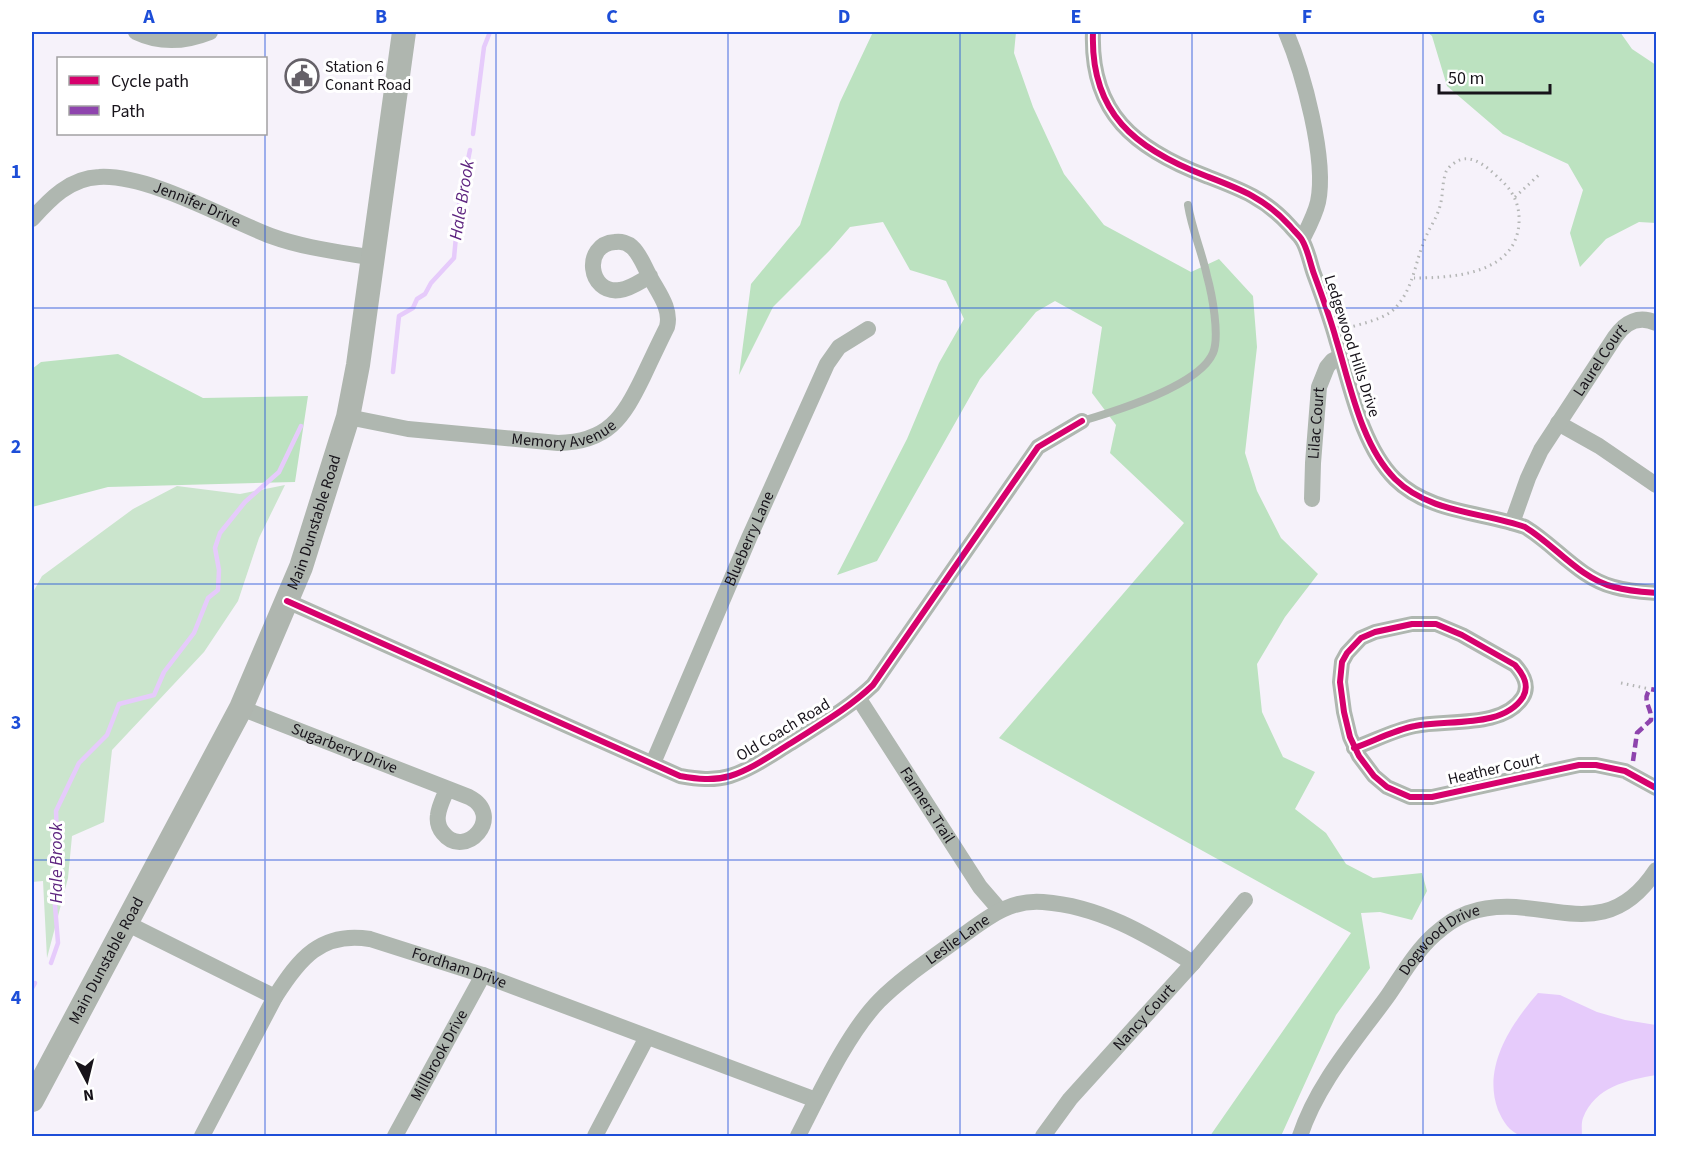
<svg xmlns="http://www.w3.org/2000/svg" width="1688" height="1168" viewBox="0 0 1688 1168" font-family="'Source Sans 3',sans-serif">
	<rect width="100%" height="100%" fill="#f6f2fa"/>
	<path fill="#cbe5cd" d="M285,485l-26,53 -21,63 -34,51 -92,98 -8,72 -32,14 -4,42 -21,80 -4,-77 -11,1v-288l10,-18 91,-67 44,-23 63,8z"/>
	<g fill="#bce2c0">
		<path d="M873,32h143l-2,21 19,54 31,67 40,51 87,47 28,-13 34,37 4,51 -12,106 12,38 24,47 37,36 -33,43 -28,47 5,48 21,45 32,15 -20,37 31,24 20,31 27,14 49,-5 5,18 -15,29 -32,-8 -19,1 9,55 -34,47 -55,121h-71l141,-203 -352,-195 185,-215 -74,-70 6,-28 -24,-32 10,-66 -47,-26 -19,11 -56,67 -103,182 -40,14 70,-136 32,-76 25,-44 -18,-38 -36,-11 -27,-48 -33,5 -20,23 -57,57 -34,68 12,-91 49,-59 40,-123z"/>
		<path d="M1427,32h193l12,17 24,16v158l-17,-1 -33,17 -26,28 -10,-34 13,-43 -15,-26 -65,-30 -56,-48 -15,-50z"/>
		<path d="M118,354l85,44 105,-2 -13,86 -187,5 -76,20v-138l9,-7z"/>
	</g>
	<path fill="#e6cbfb" d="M1538,993l22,2 37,17 28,8 31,5v50c-29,5 -61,12 -73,43 -2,5 -1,13 -1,18 -12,1 -51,3 -60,0 -13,-4 -19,-15 -24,-26 -16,-43 13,-86 40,-117z"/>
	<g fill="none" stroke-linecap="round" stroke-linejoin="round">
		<g stroke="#e6cbfb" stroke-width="4.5">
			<path d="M473,134l11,-87 6,-15"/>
			<path d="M393,372l6,-56 14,-8 4,-9 8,-5 6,-11 23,-25 5,-54 11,-54"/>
			<path d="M51,963l7,-20 -4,-50 4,-29 -2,-53 23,-48 28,-28 12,-31 35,-9 10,-23 30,-39 14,-35 10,-8 1,-20 -4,-22 5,-15 25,-31 34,-30 22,-46"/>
			<path d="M32,988l3,-5"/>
		</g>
		<g stroke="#b4b6b5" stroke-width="3" stroke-dasharray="1.5 4.5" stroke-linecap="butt">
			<path d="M1515,197l26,-24"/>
			<path d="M1348,328c15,-5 39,-9 49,-22 17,-20 18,-44 28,-67 4,-11 12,-21 15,-33 3,-10 2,-21 5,-31 1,-5 4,-8 8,-11 18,-15 37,6 50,18 11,11 17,24 16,41 -3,51 -66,55 -105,55"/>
			<path d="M1621,683l29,6"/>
		</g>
		<path stroke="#afb7b0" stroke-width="8" d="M1082,421c34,-10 117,-35 131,-68 7,-17 -1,-59 -6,-77 -5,-24 -15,-46 -19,-71"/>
		<g stroke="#afb7b0" stroke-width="16">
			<path d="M136,32c25,12 49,10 74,0"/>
			<path d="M1093,32c-3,81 42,117 113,144 34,13 59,22 84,50 4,5 9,9 12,14 6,10 8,23 12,34 8,22 16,43 22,65 14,45 25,106 59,140 34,34 87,33 130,48 30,18 54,51 89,60 14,4 29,5 42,6"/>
			<path d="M1286,32c17,40 41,127 32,170 -3,13 -10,26 -16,38"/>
			<path id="s1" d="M32,219c18,-20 38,-41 67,-42 49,-3 125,41 172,59 33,12 68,16 103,22"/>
			<path id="s2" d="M348,417l60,12 150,14c50,-1 65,-25 85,-66 8,-17 16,-34 24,-50 5,-19 -10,-36 -18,-52 -5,-9 -9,-21 -17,-28 -4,-4 -11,-6 -17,-5 -33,2 -27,53 5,48 10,-1 21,-9 30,-14"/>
			<path d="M1558,423l41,23 57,39"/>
			<path id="s3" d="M1312,499l1,-36 6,-76 8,-20 5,-6 10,-5"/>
			<path id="s4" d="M1512,523l16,-45 13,-28 74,-113c10,-15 24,-22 41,-14"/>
			<path d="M287,601l393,175c17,3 33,5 50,0 22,-7 41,-21 61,-33 28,-18 58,-35 82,-58l165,-238 44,-26"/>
			<path id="s5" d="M859,699l121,188 19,22"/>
			<path id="s6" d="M241,708l228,89c37,19 -4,64 -26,36 -4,-5 -6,-12 -5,-18 1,-9 6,-18 9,-26"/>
			<path d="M1354,748c20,-7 40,-18 61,-22 31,-7 88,3 108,-29 7,-12 0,-23 -8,-32l-53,-30 -26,-11h-24l-37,8 -14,6 -14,15 -5,9 -2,20 4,30 6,25 9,19 15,20 13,11 23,10h22l147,-32h17l29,6 31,17"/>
			<path id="s7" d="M653,763l96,-225 78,-174 12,-17 29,-18"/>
			<path id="s8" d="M126,923l149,74c24,-38 46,-66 95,-58l113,36 333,125"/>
			<path d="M202,1136l73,-139"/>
			<path id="s9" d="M395,1136l88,-161"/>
			<path d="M595,1136l52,-99"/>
			<path id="s10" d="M798,1136c21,-41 49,-102 81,-135 24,-24 52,-42 79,-62 27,-19 50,-40 85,-37 56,4 103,32 150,61"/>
			<path id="s11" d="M1043,1136l27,-37 123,-136 52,-63"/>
			<path id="s12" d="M1300,1136c17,-52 55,-95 87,-139 14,-20 28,-45 47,-62 10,-9 21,-17 34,-22 71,-25 134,40 188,-43"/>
		</g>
		<path stroke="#afb6af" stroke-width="24" id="s13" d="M32,1100l209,-392 60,-141 47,-150 10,-52 46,-333"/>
		<path stroke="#8e44ad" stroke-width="4.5" stroke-dasharray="9 4.5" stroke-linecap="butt" d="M1633,761l4,-28 14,-13c1,-13 -10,-19 -1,-31l6,1"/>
		<defs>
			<g id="cycleway">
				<path d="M1093,32c-3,81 42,117 113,144 34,13 59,22 84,50 4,5 9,9 12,14 6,10 8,23 12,34 8,22 16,43 22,65 14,45 25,106 59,140 34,34 87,33 130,48 30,18 54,51 89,60 14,4 29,5 42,6"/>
				<path d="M287,601l393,175c17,3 33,5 50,0 22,-7 41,-21 61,-33 28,-18 58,-35 82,-58l165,-238 44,-26"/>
				<path d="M1354,748c20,-7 40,-18 61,-22 31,-7 88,3 108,-29 7,-12 0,-23 -8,-32l-53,-30 -26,-11h-24l-37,8 -14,6 -14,15 -5,9 -2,20 4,30 6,25 9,19 15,20 13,11 23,10h22l147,-32h17l29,6 31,17"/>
			</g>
		</defs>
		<use href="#cycleway" stroke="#fff" stroke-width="10"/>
		<use href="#cycleway" stroke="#d6006c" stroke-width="6"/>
	</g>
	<path fill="none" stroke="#1d4ed8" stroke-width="1.5" stroke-opacity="0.55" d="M265,32v26M496,32v1104M728,32v1104M960,32v1104M1192,32v1104M1423,32v1104M265,134v1002M32,308h1624M32,584h1624M32,860h1624"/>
	<defs>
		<symbol id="civic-ring" viewBox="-11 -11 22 22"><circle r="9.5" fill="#fff" stroke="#656168" stroke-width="1.5"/><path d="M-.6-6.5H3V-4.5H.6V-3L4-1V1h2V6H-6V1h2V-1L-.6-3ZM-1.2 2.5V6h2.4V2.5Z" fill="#656168"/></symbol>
	</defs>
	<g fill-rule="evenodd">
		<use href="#civic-ring" x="283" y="57" width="38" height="38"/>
	</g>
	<g text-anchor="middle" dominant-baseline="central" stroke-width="6" stroke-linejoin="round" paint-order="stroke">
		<g font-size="16" fill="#17131a" stroke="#fff" text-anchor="start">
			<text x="325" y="67">Station 6<tspan x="325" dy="18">Conant Road</tspan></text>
		</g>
		<g font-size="16" fill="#17131a" stroke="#fff">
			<text stroke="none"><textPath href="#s1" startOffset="184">Jennifer Drive</textPath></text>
			<text transform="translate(1352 346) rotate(72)">Ledgewood Hills Drive</text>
			<text stroke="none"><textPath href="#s4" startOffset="186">Laurel Court</textPath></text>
			<text stroke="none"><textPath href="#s3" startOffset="76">Lilac Court</textPath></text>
			<text stroke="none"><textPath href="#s2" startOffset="219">Memory Avenue</textPath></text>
			<text stroke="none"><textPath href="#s13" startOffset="644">Main Dunstable Road</textPath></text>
			<text stroke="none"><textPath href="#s7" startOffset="244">Blueberry Lane</textPath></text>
			<text transform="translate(783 730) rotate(-31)">Old Coach Road</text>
			<text stroke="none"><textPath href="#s6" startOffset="111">Sugarberry Drive</textPath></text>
			<text transform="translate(1494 769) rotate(-13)">Heather Court</text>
			<text stroke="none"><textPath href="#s5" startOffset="126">Farmers Trail</textPath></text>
			<text stroke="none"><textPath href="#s10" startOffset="258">Leslie Lane</textPath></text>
			<text stroke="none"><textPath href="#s12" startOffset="244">Dogwood Drive</textPath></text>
			<text stroke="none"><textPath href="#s13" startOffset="158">Main Dunstable Road</textPath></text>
			<text stroke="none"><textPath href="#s8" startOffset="380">Fordham Drive</textPath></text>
			<text stroke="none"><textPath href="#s11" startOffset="156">Nancy Court</textPath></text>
			<text stroke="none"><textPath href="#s9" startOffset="92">Millbrook Drive</textPath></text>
		</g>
		<g font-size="18" font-style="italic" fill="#5d247f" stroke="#fff">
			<text transform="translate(462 200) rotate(-81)">Hale Brook</text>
			<text transform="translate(56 863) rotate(-90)">Hale Brook</text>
		</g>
	</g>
	<rect width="1688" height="1168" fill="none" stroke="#ffffff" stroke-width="66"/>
	<rect x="57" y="57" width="210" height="78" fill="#ffffff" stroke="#a2a1a3" stroke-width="1.5"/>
	<rect x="69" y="76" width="30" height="9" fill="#d6006c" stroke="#a2a1a3" stroke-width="1.5"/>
	<text x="111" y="87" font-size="18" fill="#17131a">Cycle path</text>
	<rect x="69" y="106" width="30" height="9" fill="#8e44ad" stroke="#a2a1a3" stroke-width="1.5"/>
	<text x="111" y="117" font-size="18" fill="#17131a">Path</text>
	<g transform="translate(87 1081) rotate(173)" stroke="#ffffff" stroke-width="4.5" paint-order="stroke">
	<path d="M0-4.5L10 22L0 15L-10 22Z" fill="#17131a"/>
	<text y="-9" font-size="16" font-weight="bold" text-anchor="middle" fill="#17131a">N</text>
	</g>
	<path d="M1439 84v9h111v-9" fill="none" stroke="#17131a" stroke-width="3"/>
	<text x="1448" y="84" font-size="18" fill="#17131a" stroke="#ffffff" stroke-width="4.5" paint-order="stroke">50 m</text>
	<rect x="33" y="33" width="1622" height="1102" fill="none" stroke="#1d4ed8" stroke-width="2"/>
	<g font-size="20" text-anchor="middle" font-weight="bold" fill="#1d4ed8">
		<text x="149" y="23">A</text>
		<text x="381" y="23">B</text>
		<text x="612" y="23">C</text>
		<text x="844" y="23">D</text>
		<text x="1076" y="23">E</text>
		<text x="1307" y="23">F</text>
		<text x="1539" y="23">G</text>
		<text x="16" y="178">1</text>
		<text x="16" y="453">2</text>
		<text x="16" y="729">3</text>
		<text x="16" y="1004">4</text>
	</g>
</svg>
